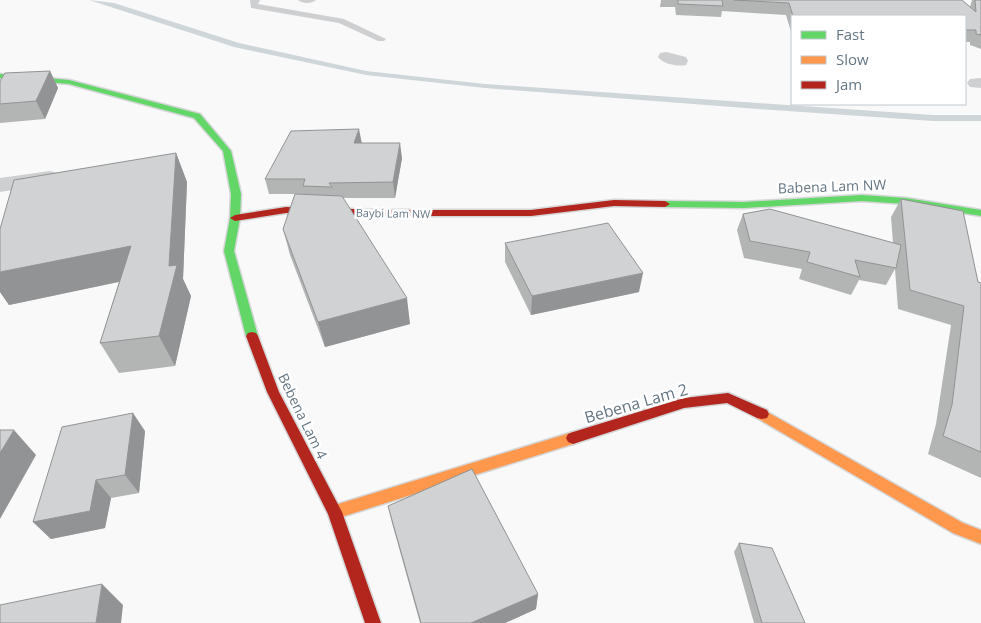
<svg xmlns="http://www.w3.org/2000/svg" width="981" height="623" viewBox="0 0 981 623" font-family="'Open Sans',sans-serif">
	<rect width="100%" height="100%" fill="#f9f9f9"/>
	<g fill="none" stroke-linecap="round" stroke-linejoin="round">
		<path fill="#ced6d9" fill-rule="evenodd" d="M89,0l25,3 125,40 127,28 119,13 273,19 175,12h48v6h-48l-175,-12 -273,-21 -119,-13 -132,-28z"/>
		<defs>
			<g id="fast">
				<path d="M0,74l69,6 131,34 31,37 10,43 -1,24 -6,33 24,85 -2,3h-8l-2,-3 -22,-85 6,-33 1,-24 -8,-43 -29,-33 -125,-34 -69,-6z"/>
				<path d="M862,195l44,3 75,12v6l-75,-12 -44,-3 -118,7 -79,-1 -5,-3 5,-3 79,1z"/>
			</g>
			<g id="slow">
				<path d="M762,409l201,114 18,7v14l-28,-11 -196,-115 -2,-4 2,-4z"/>
				<path d="M573,432l5,2 2,4 -2,4 -5,2 -238,75 -5,-2 -2,-5 2,-5 5,-2z"/>
			</g>
			<g id="jam">
				<path d="M614,200l51,1 5,3 -5,3 -51,-1 -83,10h-145l-100,-3 -51,8 -5,-3 5,-3 51,-8 100,3h145z"/>
				<path d="M252,332l4,1 2,3 21,56 63,120 39,111h-16l-37,-109 -61,-122 -21,-56 2,-3z"/>
				<path d="M728,393l39,17 2,4 -2,4 -5,1 -5,-1 -30,-15 -43,5 -111,36 -5,-2 -2,-4 2,-4 5,-2 111,-34z"/>
			</g>
		</defs>
		<use href="#fast" stroke="#d5d6d7" stroke-width="3"/>
		<use href="#slow" stroke="#d5d6d7" stroke-width="3"/>
		<use href="#jam" stroke="#d5d6d7" stroke-width="3"/>
		<g fill="#cecfd0" fill-rule="evenodd">
			<path d="M250,0h10l-2,4 86,15 42,20 -2,2h-6l-39,-18 -88,-15z"/>
			<path d="M298,0h18c-4,4 -14,4 -18,0z"/>
		</g>
		<g fill="#cecfd0" fill-rule="evenodd">
			<path d="M666,52l20,5 2,4 -2,4c-8,2 -23,-1 -28,-8l2,-4z"/>
			<path d="M981,78v10l-11,-1 -3,-4 3,-4z"/>
			<path d="M50,171l8,2 3,5 -3,5 -58,9v-14z"/>
		</g>
		<use href="#fast" fill="#63d668" fill-rule="evenodd"/>
		<use href="#slow" fill="#ff974d" fill-rule="evenodd"/>
		<use href="#jam" fill="#b3261e" fill-rule="evenodd"/>
	</g>
	<g fill="#b3b5b5">
		<path d="M661,0h301l8,7 2,-7h9v49l-11,-4v-3h-5v-26h-173v19l-6,-20 -64,-4 -1,6 -45,-2 -1,-8h-15z"/>
		<path d="M50,71l8,17 -13,31 -45,4v-42z"/>
		<path d="M362,143l40,15 -7,40h-52l67,126 -85,23 -35,-92 -7,-26 22,-35h-36l-4,-15z"/>
		<path d="M176,153l11,29 -4,97 8,17 -16,70 -56,7 -19,-30 19,-61 -110,23 -9,-13v-63z"/>
		<path d="M901,199l77,83 3,1v195l-53,-24 8,-30 15,-99 -53,-16 -3,-40 -9,16 -27,-5 -8,15 -52,-16 3,-10 -58,-11 -7,-28 6,-16 150,29 -2,-26z"/>
		<path d="M505,243l134,49 -108,23 -26,-53z"/>
		<path d="M145,431l-6,62 -28,5 -6,30 -54,11 -18,-17z"/>
		<path d="M388,506l150,88 -2,15 -31,14h-85l-28,-100z"/>
		<path d="M739,543l66,80h-51l-20,-71z"/>
	</g>
	<g fill="#929394">
		<path d="M50,71l8,17 -13,31 -9,-18z"/>
		<path d="M359,129l3,15 -8,-1z"/>
		<path d="M400,143l2,15 -7,40 -2,-16z"/>
		<path d="M176,153l11,29 -4,97 8,17 -16,70 -16,-30 10,-70z"/>
		<path d="M131,246l15,30 -137,29 -9,-13v-20z"/>
		<path d="M643,273l-4,19 -108,23 1,-19z"/>
		<path d="M407,298l3,26 -85,23 -7,-25z"/>
		<path d="M133,413l12,18 -6,62 -14,-18z"/>
		<path d="M14,430l22,25 -36,64v-66z"/>
		<path d="M96,480l15,18 -6,30 -54,11 -18,-17z"/>
		<path d="M102,584l21,21 -2,18h-25z"/>
		<path d="M538,594l-2,15 -31,14h-34z"/>
	</g>
	<g fill="#d0d2d3" stroke="#929394">
		<path d="M678,0h44l1,6 -45,-2z"/>
		<path d="M734,0h228l14,12 -1,-12h6v35l-5,-1v-4h-11v-14h-172l-4,-13z"/>
		<path d="M50,71l-14,30 -36,3v-23l5,-8z"/>
		<path d="M359,129l-5,14h46l-7,39 -64,1 3,4 -29,-1 2,-7h-40l26,-48z"/>
		<path d="M176,153l-7,113 8,-1 -18,71 -59,7 31,-97 -131,26v-43l14,-49z"/>
		<path d="M295,194l47,2 65,102 -89,24 -35,-93z"/>
		<path d="M901,199l62,12 15,71 3,1v169l-38,-16 9,-31 12,-99 -54,-16z"/>
		<path d="M770,209l131,36 -5,23 -41,-8 5,17 -53,-15 3,-10 -60,-11 -7,-27z"/>
		<path d="M608,223l35,50 -111,23 -27,-53z"/>
		<path d="M133,413l-8,62 -29,5 -6,31 -57,11 29,-95z"/>
		<path d="M0,430h14l-14,23z"/>
		<path d="M472,469l66,125 -67,29h-50l-33,-117z"/>
		<path d="M739,543l33,5 33,75h-43z"/>
		<path d="M102,584l-6,39h-96v-18z"/>
	</g>
	<g text-anchor="middle" dominant-baseline="central" stroke-width="5" stroke-linejoin="round" paint-order="stroke">
		<g font-size="11" fill="#657683" stroke="#fff">
			<text transform="translate(393 213) rotate(1)">Baybi Lam NW</text>
		</g>
		<g font-size="14" fill="#657683" stroke="#fff">
			<text transform="translate(832 186) rotate(-2)">Babena Lam NW</text>
			<text transform="translate(303 416) rotate(64)">Bebena Lam 4</text>
		</g>
		<g font-size="16" fill="#657683" stroke="#fff">
			<text transform="translate(636 403) rotate(-16)">Bebena Lam 2</text>
		</g>
	</g>
	<rect x="791" y="15" width="175" height="90" fill="#ffffff" stroke="#c1c8cd"/>
	<rect x="801" y="31" width="25" height="8" fill="#63d668" stroke="#c1c8cd"/>
	<text x="836" y="40" font-size="15" fill="#657683">Fast</text>
	<rect x="801" y="56" width="25" height="8" fill="#ff974d" stroke="#c1c8cd"/>
	<text x="836" y="65" font-size="15" fill="#657683">Slow</text>
	<rect x="801" y="81" width="25" height="8" fill="#b3261e" stroke="#c1c8cd"/>
	<text x="836" y="90" font-size="15" fill="#657683">Jam</text>
</svg>
